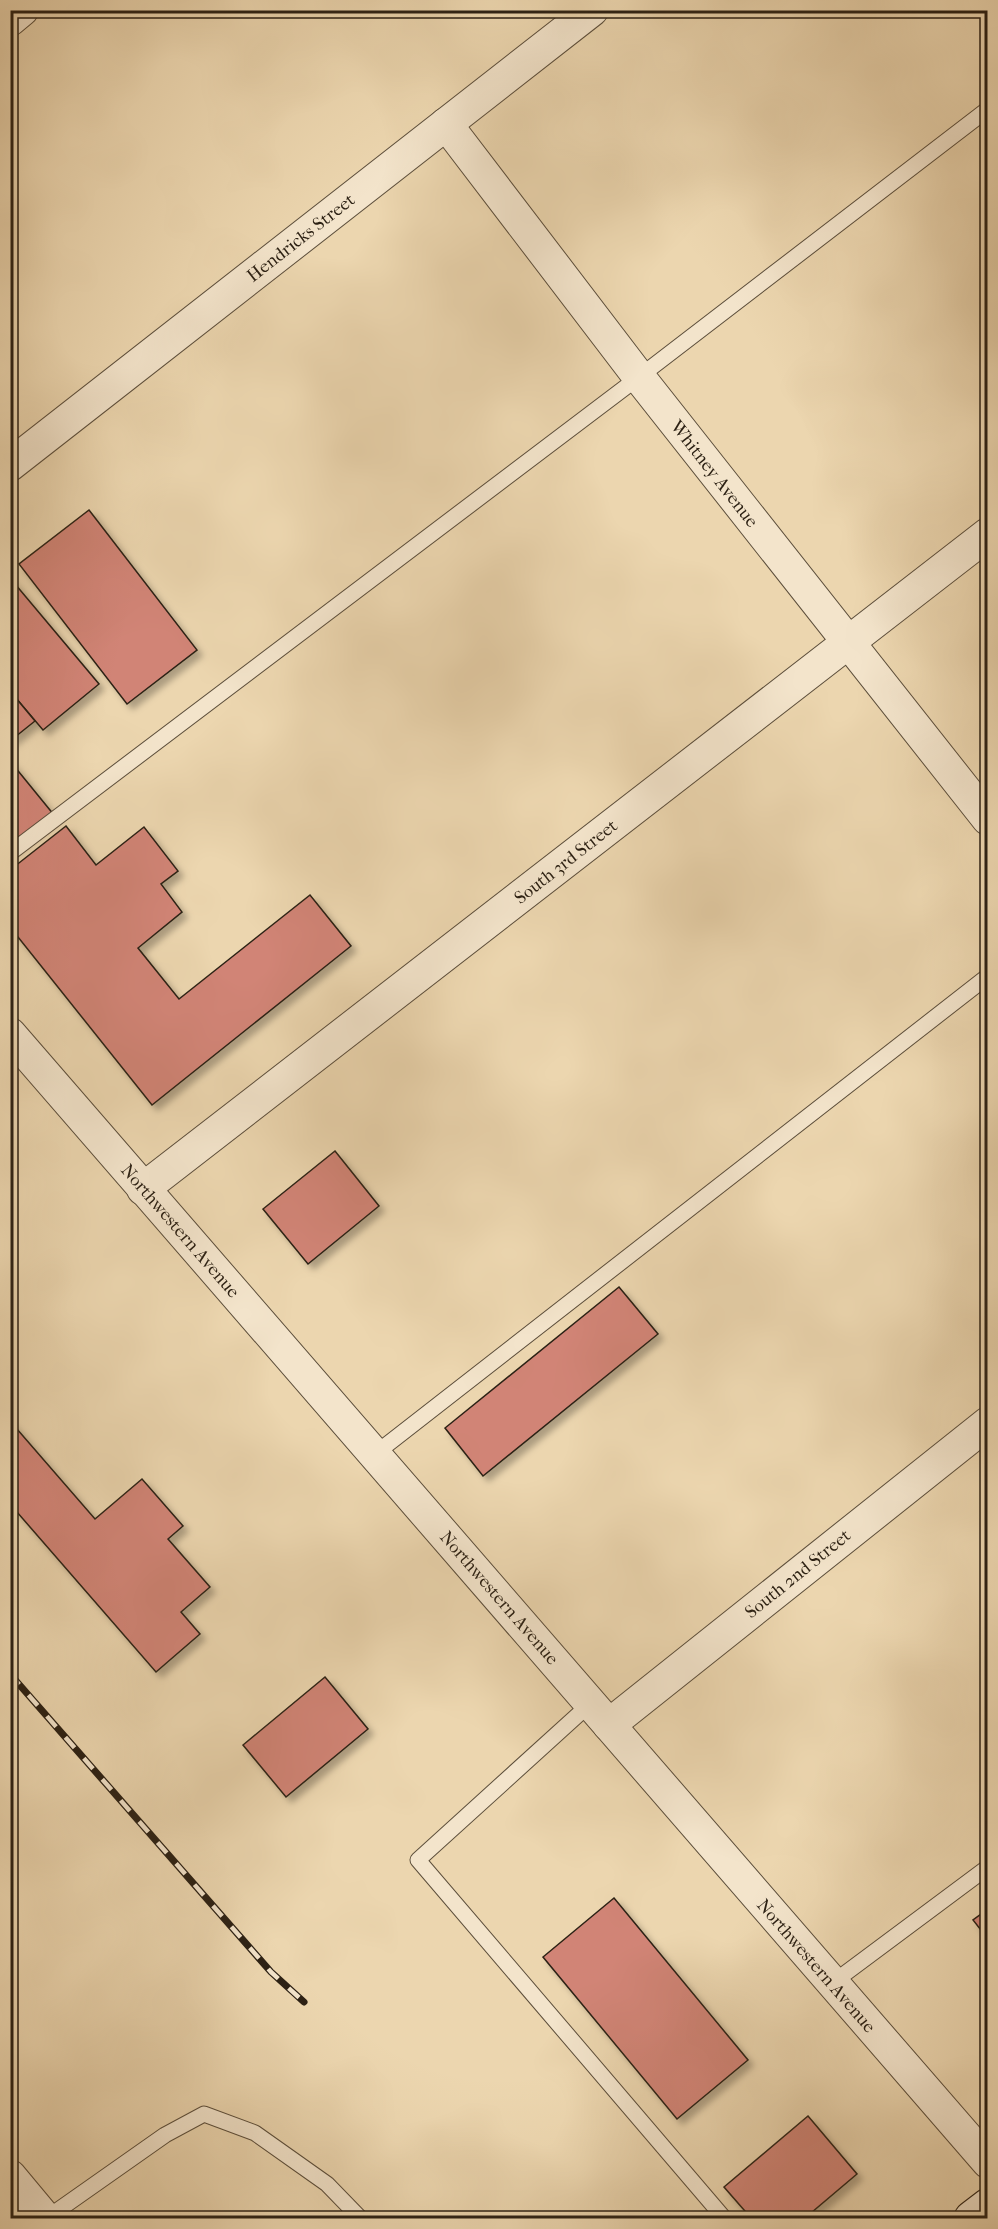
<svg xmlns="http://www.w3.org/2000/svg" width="998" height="2229" viewBox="0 0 998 2229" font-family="'IM FELL French Canon',serif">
	<defs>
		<filter id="shadow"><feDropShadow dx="5.5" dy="5.5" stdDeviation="3" flood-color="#0004"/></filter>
	</defs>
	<rect width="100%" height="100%" fill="#ecd6af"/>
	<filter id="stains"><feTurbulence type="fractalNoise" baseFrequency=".00333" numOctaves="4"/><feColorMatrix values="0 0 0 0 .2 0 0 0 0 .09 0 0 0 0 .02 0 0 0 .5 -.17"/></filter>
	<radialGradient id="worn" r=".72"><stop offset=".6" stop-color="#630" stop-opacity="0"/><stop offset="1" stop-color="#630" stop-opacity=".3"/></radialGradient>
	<g fill="#d18476" stroke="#2c2114" stroke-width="1.5" filter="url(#shadow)">
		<path d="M89,510l108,140 -70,54 -108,-140z"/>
		<path d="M10,578l89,106 -56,46 -33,-39z"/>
		<path d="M10,691l25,30 -25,20z"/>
		<path d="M10,761l44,54 -44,35z"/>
		<path d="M66,826l30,39 48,-38 34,44 -17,13 21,28 -44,36 41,51 131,-104 41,51 -199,159 -142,-178v-57z"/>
		<path d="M335,1151l44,55 -71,58 -45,-55z"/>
		<path d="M619,1287l39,47 -175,142 -38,-48z"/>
		<path d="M10,1421l85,98 47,-40 41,47 -15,13 42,48 -29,25 19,22 -44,38 -146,-168z"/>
		<path d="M325,1677l43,52 -82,68 -43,-52z"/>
		<path d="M614,1898l134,162 -71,59 -134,-162z"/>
		<path d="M988,1909v30l-15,-19z"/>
		<path d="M808,2116l49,58 -52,44h-54l-27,-31z"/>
	</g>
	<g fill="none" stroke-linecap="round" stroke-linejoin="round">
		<defs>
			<g id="lane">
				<path d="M10,853l629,-476 349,-268"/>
				<path d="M375,1454l613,-478"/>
				<path d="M591,1703l-173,157 306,358"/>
				<path d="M831,1984l157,-117"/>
				<path d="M47,2218l118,-83 39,-21 51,19 72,51 33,34"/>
			</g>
			<g id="street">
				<path d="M10,20l12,-10"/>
				<path d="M446,124l193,253 349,442"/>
				<path d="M10,465l582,-455"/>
				<path d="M10,1034l978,1128"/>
				<path d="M143,1189l845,-655"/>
				<path d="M609,1725l379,-302"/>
				<path d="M10,2176l35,42"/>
			</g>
			<path id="secondary" d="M971,2218l17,-13"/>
		</defs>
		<use href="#lane" stroke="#5c4e3b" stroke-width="17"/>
		<use href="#street" stroke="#5c4e3b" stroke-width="34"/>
		<use href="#secondary" stroke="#2c2114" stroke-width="35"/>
		<use href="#lane" stroke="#f3e4cb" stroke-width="15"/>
		<use href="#street" stroke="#f3e4cb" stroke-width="32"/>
		<use href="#secondary" stroke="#f3e4cb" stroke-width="33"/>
		<defs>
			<path id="rail" d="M10,1674l261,298 33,30"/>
		</defs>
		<use href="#rail" stroke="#2c2114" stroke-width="7"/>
		<use href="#rail" stroke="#f3e4cb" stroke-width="4.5" stroke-dasharray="14" stroke-linecap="butt"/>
	</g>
	<g text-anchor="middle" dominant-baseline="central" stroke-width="4.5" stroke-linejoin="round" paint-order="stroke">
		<g font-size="18" fill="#2c2114" stroke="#f3e4cb">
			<text transform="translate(301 238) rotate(-38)">Hendricks Street</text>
			<text transform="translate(714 474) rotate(52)">Whitney Avenue</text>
			<text transform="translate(566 862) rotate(-38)">South 3rd Street</text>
			<text transform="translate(180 1231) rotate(49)">Northwestern Avenue</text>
			<text transform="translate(798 1574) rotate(-39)">South 2nd Street</text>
			<text transform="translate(499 1598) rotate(49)">Northwestern Avenue</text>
			<text transform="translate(816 1966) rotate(49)">Northwestern Avenue</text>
		</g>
	</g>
	<rect width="998" height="2229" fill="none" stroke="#ecd6af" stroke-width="36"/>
	<rect x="12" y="12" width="974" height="2205" fill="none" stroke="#2c2114" stroke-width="3"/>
	<rect x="18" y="18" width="962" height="2193" fill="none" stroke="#2c2114" stroke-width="1.5"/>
	<rect width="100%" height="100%" filter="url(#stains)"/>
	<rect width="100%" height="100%" fill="url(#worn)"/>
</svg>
